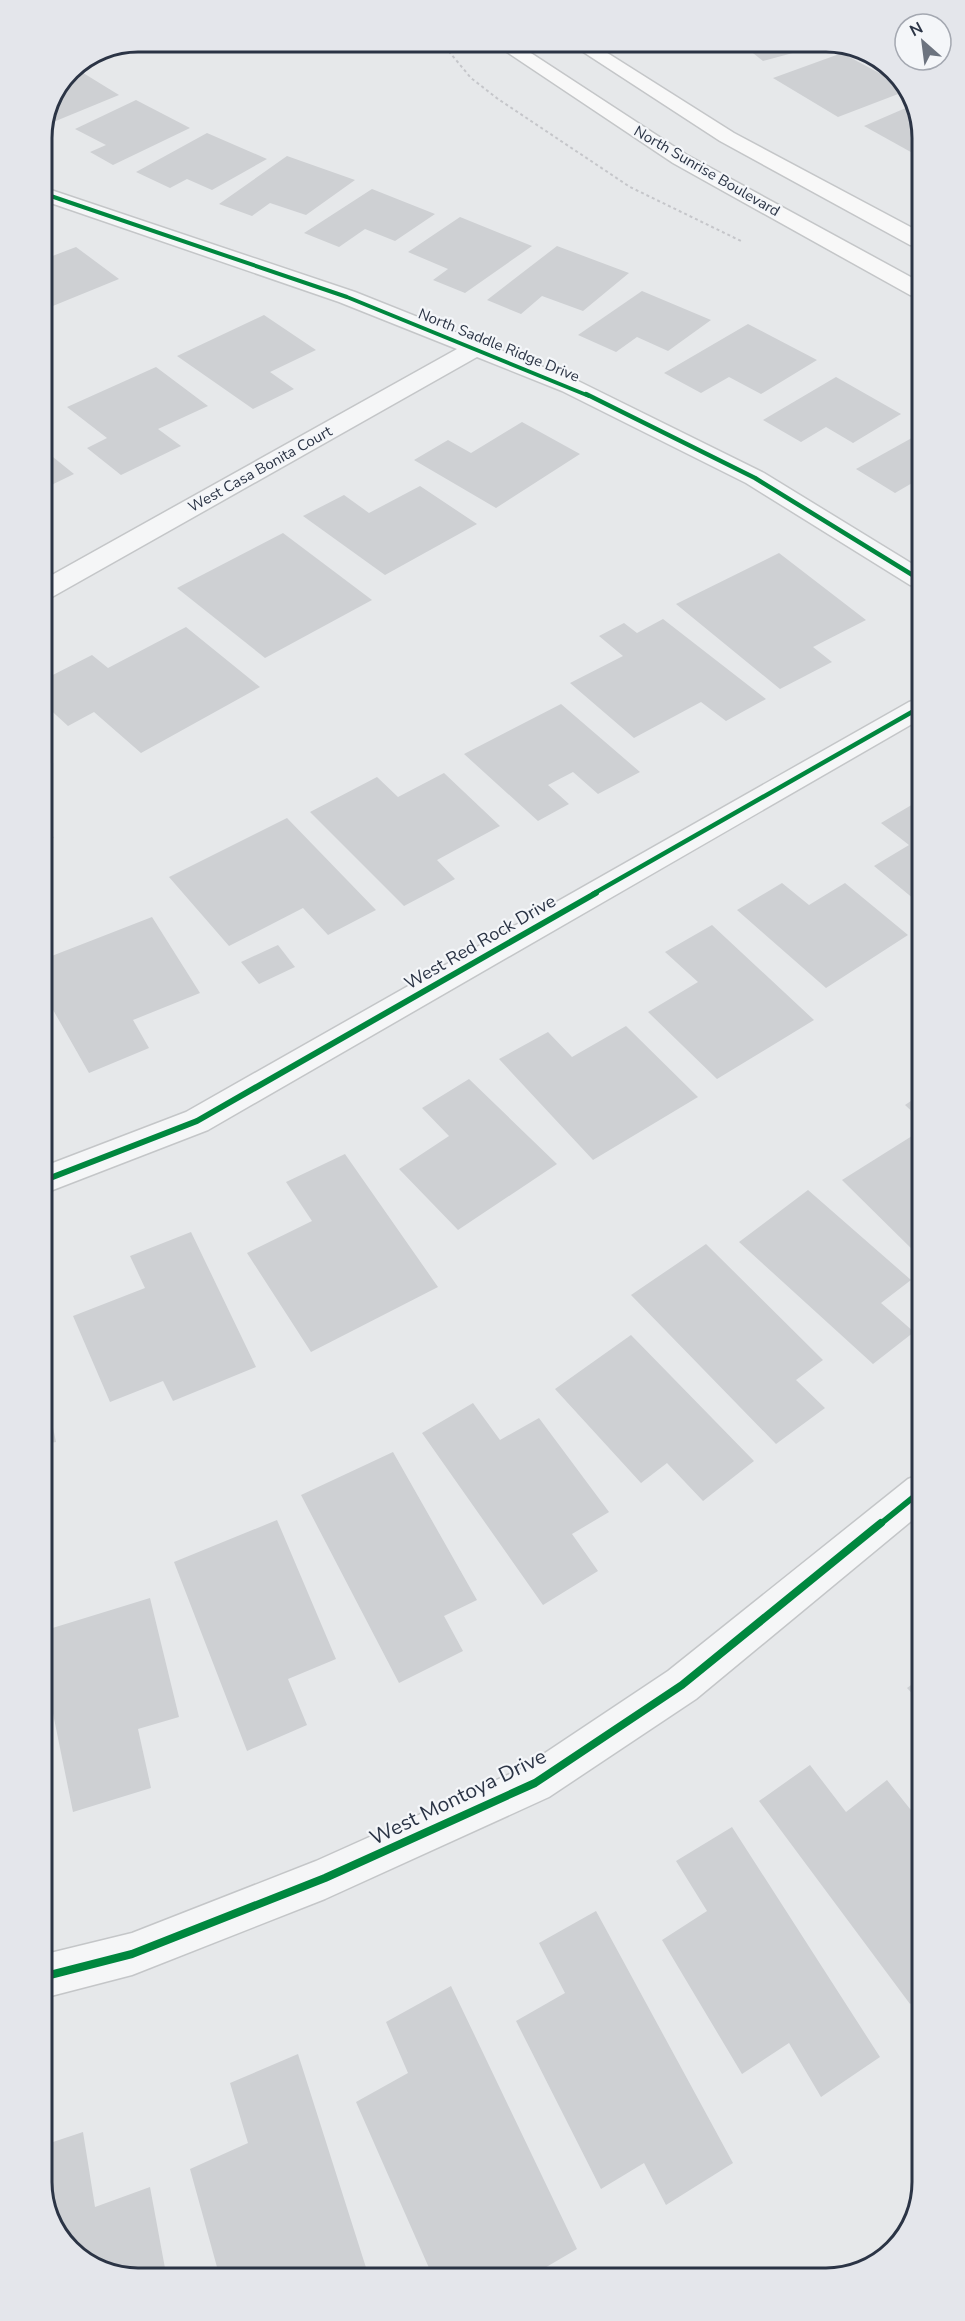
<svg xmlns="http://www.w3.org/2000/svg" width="965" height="2321" viewBox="0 0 965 2321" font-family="'Nunito Sans',sans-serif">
	<rect width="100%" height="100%" fill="#e6e8ea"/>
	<g fill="#ced0d3">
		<path d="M739,42h91v1l-67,18z"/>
		<path d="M842,53l39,21 10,-4 15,21 -68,26 -65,-39z"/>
		<path d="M75,68l44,27 -73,30 25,-55z"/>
		<path d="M136,100l54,28 -77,37 -23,-13 16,-7 -31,-16z"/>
		<path d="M915,104l3,4v48l-54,-30z"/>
		<path d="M207,133l60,26 -55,31 -25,-11 -17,9 -34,-16z"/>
		<path d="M287,156l68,24 -49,35 -36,-12 -18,13 -33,-12z"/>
		<path d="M372,189l63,25 -40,27 -30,-12 -26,18 -35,-14z"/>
		<path d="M460,217l72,29 -67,47 -32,-13 15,-11 -40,-17z"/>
		<path d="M557,246l72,27 -46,38 -41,-15 -21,18 -34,-14z"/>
		<path d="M76,247l43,32 -76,31 -1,-50z"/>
		<path d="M642,291l69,29 -43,31 -31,-14 -21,15 -38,-17z"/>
		<path d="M264,315l52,35 -46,22 24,17 -41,20 -76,-53z"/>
		<path d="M748,324l69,36 -56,34 -32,-17 -28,16 -37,-20z"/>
		<path d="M156,367l52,39 -50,23 23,17 -60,29 -34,-27 20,-10 -40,-31z"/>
		<path d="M836,377l65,37 -48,29 -27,-16 -25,15 -38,-22z"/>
		<path d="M522,422l58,32 -84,54 -82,-48 34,-20 23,13z"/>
		<path d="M919,434v45l-24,14 -39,-24z"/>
		<path d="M43,449l31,25 -31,15z"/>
		<path d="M420,486l57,38 -92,51 -82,-59 41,-21 25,18z"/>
		<path d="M283,533l89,67 -107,58 -88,-70z"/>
		<path d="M779,553l87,67 -53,27 19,15 -52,27 -104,-85z"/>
		<path d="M663,619l103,80 -40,22 -25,-19 -67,36 -64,-55 53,-27 -24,-20 25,-13 13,10z"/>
		<path d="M186,627l74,60 -119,66 -47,-41 -26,14 -24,-22 -1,-24 49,-25 16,13z"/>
		<path d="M561,704l79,68 -42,22 -25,-22 -25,13 21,19 -31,17 -74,-67z"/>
		<path d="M444,773l56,53 -63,34 18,19 -51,27 -94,-94 67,-35 21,20z"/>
		<path d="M920,800v104l-46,-38 35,-21 -28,-22z"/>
		<path d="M287,818l89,92 -48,25 -25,-27 -74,38 -60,-69z"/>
		<path d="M44,820l10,18 -10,4z"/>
		<path d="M782,883l27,22 36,-22 63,52 -82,53 -89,-78z"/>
		<path d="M152,917l48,76 -67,27 16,28 -60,25 -45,-79v-35z"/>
		<path d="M712,925l102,95 -97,59 -69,-67 50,-30 -33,-30z"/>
		<path d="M278,945l17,22 -36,17 -18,-22z"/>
		<path d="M626,1026l72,71 -105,63 -94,-101 49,-27 24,25z"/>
		<path d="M469,1079l88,85 -99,66 -59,-61 50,-33 -27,-28z"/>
		<path d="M920,1095v24l-15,-14z"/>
		<path d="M912,1136l8,8 1,114 -79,-78z"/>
		<path d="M345,1154l93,133 -127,65 -64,-99 65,-32 -26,-39z"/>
		<path d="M808,1190l103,90 -30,23 33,29 -41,32 -134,-122z"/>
		<path d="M191,1232l65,135 -83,34 -10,-20 -53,21 -37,-86 72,-28 -15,-32z"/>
		<path d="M706,1244l117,116 -27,20 29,28 -49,36 -145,-149z"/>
		<path d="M631,1335l123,126 -51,40 -36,-38 -26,20 -86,-94z"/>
		<path d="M45,1390l11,52 -11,2z"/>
		<path d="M473,1403l27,37 39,-22 70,94 -37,22 26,37 -55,34 -121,-172z"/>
		<path d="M393,1452l84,148 -33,16 19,35 -64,32 -98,-188z"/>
		<path d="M277,1520l59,139 -48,20 19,46 -60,26 -73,-189z"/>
		<path d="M150,1598l29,119 -41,12 13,59 -78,24 -27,-133v-49z"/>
		<path d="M922,1677v27l-15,-16z"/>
		<path d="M810,1765l36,47 41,-32 35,44 1,170 -13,10 -151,-203z"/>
		<path d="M732,1827l148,230 -59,40 -32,-54 -47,31 -80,-134 45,-29 -31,-50z"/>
		<path d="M596,1911l137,252 -67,42 -22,-42 -43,26 -85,-168 49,-28 -26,-50z"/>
		<path d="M451,1986l126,263 -46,27 -98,1 -77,-175 52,-29 -22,-51z"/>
		<path d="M298,2054l71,223 -149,1 -30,-109 58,-26 -18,-60z"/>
		<path d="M83,2132l12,75 55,-20 17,92h-35l-53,-20 -32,-46v-69z"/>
	</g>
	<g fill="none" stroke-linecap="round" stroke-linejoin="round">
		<defs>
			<g id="street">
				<path d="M42,187l313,105 223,89 186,92 155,95v19l-9,-2 -164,-102 -184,-92 -85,-34 -425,240 -9,2v-19l414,-231 -118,-47 -297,-102z"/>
				<path d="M919,699v21l-711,410 -163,63v-27l141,-54 723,-410z"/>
				<path d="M921,1474v39l-225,186 -147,98 -224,102 -193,76 -85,22 -1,-43 86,-21 184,-72 205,-92 147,-98 240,-192z"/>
			</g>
			<g id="secondary">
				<path d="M492,42h22l173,113 231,126v16l-8,-2 -237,-132z"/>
				<path d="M568,42h22l144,91 184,98v15l-8,-1 -190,-104z"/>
			</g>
		</defs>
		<use href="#street" stroke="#c4c6c8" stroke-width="3"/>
		<use href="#secondary" stroke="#c4c6c8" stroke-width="3"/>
		<path stroke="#c5c6ca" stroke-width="2" stroke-dasharray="3 3" stroke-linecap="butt" d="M441,42l30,36 27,21 132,88 111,54"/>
		<use href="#street" fill="#f5f6f7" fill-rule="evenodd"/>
		<use href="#secondary" fill="#f8f8f8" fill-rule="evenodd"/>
		<defs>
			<path id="cycleway-far3" d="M42,193l305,104 242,99"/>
			<g id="cycleway-far2">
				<path d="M586,394l169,84 164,101"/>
				<path d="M593,894l326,-186"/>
			</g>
			<g id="cycleway-far1">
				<path d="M45,1180l152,-59 399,-228"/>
				<path d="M879,1525l42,-34"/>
			</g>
			<path id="cycleway" d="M46,1976l86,-22 193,-76 210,-95 147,-98 199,-162"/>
		</defs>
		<use href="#cycleway-far3" stroke="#f4f6f9" stroke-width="6"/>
		<use href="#cycleway-far2" stroke="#f4f6f9" stroke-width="8"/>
		<use href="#cycleway-far1" stroke="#f4f6f9" stroke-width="10"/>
		<use href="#cycleway" stroke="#f4f6f9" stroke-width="11"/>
		<use href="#cycleway-far3" stroke="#00873e" stroke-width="4"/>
		<use href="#cycleway-far2" stroke="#00873e" stroke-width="4.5"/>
		<use href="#cycleway-far1" stroke="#00873e" stroke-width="6"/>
		<use href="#cycleway" stroke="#00873e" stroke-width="8"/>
	</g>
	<g text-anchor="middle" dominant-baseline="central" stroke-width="4.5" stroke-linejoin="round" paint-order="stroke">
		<g font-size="15" fill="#2b3445" stroke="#f4f6f9">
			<text transform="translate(707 171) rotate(30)">North Sunrise Boulevard</text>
			<text transform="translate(499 345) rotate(22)">North Saddle Ridge Drive</text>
			<text transform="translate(260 469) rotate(-29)">West Casa Bonita Court</text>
		</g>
		<g font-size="18" fill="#2b3445" stroke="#f4f6f9">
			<text transform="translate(480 942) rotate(-30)">West Red Rock Drive</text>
		</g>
		<g font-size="21" fill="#2b3445" stroke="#f4f6f9">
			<text transform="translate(458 1797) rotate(-26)">West Montoya Drive</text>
		</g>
	</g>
	<path d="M0 0H965V2321H0ZM138 52H826A86 86 0 0 1 912 138V2182A86 86 0 0 1 826 2268H138A86 86 0 0 1 52 2182V138A86 86 0 0 1 138 52Z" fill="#e4e6eb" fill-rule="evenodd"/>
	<path fill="none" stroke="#2b3445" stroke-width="3" d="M138 52H826A86 86 0 0 1 912 138V2182A86 86 0 0 1 826 2268H138A86 86 0 0 1 52 2182V138A86 86 0 0 1 138 52Z"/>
	<g transform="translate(923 42) rotate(332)"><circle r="28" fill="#f4f6f9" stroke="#a4a8b1" stroke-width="1.5"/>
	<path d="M0-4.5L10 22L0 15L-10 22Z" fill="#6c737f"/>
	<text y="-9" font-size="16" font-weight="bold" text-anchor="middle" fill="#2b3445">N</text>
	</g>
</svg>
